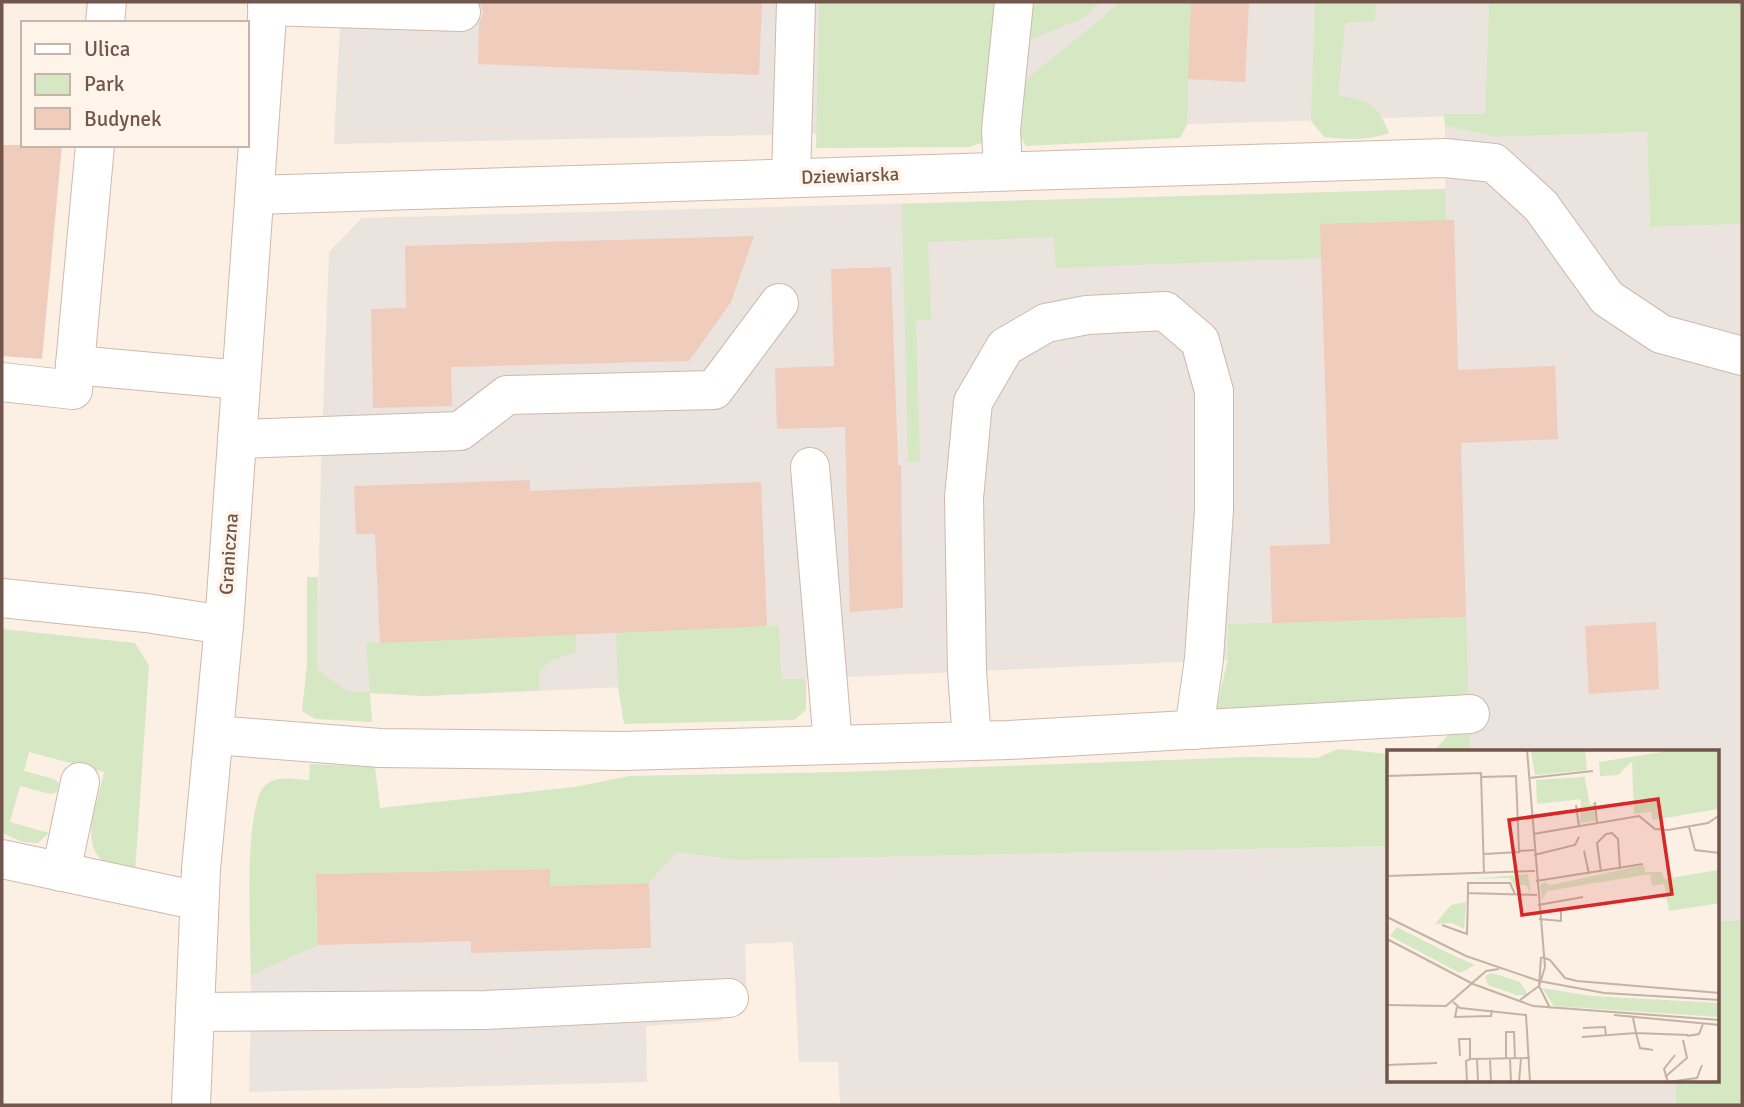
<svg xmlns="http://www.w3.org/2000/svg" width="1744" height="1107" viewBox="0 0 1744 1107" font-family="Signika,sans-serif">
	<rect width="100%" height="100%" fill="#fbf0e3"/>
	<g fill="#eae3de">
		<path d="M341,2h1148l-4,113 -484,15 -667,14z"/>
		<path d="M1445,126l52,11 150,-5 3,95 92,-3v697h-24v-169h-247l-4,-103 -1041,47 -79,-5 -30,-22 4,-203 8,-214 33,-34 1083,-29z"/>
		<path d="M1389,846v235h287v24h-836l-2,-43h-39l-6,-120 -48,2 2,58 -27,19 -74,5 1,56 -398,10 2,-80 -1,-136 300,-7v17l99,-3 26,-31 62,8z"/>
	</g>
	<g fill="#d5e7c3">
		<path d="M819,2h185l-20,140 -15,5 -153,1z"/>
		<path d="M1023,2h77l-17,16 -64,26z"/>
		<path d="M1119,2h72l-4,123 -7,13 -154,8 -10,-17 -4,-35c33,-34 74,-59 107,-92z"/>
		<path d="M1315,2h61l-1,19 -30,2 -7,72c30,8 38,5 51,38 -22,8 -43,6 -65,4l-13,-16z"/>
		<path d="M1489,2h253v222l-92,3 -3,-95 -150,5 -52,-11 -1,-12h41z"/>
		<path d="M1446,189v32l-125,37 -265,10 -2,-31 -126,5 3,78 -15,1 4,140 -12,1 -6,-258z"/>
		<path d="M307,577h11l-1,92 30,22 23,1 -4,-49 210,-10v19l-26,9 -11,10v19l-113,6 -56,-3 2,29 -57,-3 -13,-8 5,-47z"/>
		<path d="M1466,617l3,80 -253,14 12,-53v-34z"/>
		<path d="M779,626l2,53h25v31l-12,10 -170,4 -6,-37 -2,-56z"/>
		<path d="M2,629l133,14 14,23 -14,206c-7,-1 -16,-2 -22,-4 -40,-20 -14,-65 -9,-96l-75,-20 -5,19 30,8 5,4 -2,9 -7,2 -30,-8 -10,36 39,11 -11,10 -15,-1 -21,-9z"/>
		<path d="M1450,732l20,1 1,19h-37z"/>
		<path d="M1338,749l51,5v92l-652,14 -61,-8 -27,31 -99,3 -1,-17 -233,5 2,71 -67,30c0,-34 -9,-174 16,-191 12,-9 29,-4 42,-4l1,-16 65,3 5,41 194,-21 56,-11 215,-4 405,-15 67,1z"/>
		<path d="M1718,921h24v184h-66v-24h42z"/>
	</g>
	<g fill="#efccbc">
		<path d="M480,2h282l-3,73 -281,-11 1,-40 4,-11z"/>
		<path d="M1191,2h58l-4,80 -57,-3z"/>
		<path d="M2,145h60l-20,214 -40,-3z"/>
		<path d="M1454,220l4,150 97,-4 3,73 -97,4 5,174 -194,6 -2,-77 60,-2 -10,-320z"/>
		<path d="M754,236l-23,66 -42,59 -238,6 1,39 -79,2 -2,-99 35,-1 -1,-62z"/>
		<path d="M891,267l7,198h3l2,143 -53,4 -5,-185 -68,2 -2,-61 59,-2 -3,-97z"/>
		<path d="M530,480v11l231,-9 6,144 -387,17 -5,-109h-19l-2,-48z"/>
		<path d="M1656,622l3,67 -70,5 -4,-68z"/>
		<path d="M550,869v17l99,-3 2,65 -180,5v-12l-153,4 -2,-71z"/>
	</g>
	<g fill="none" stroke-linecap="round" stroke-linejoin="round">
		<defs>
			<g id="minor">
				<path d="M267,6l194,6"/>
				<path d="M105,23l2,-21"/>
				<path d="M95,145l-20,220 166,15"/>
				<path d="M1003,171l-2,-41 13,-128"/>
				<path d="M791,178l5,-176"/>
				<path d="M255,195l1190,-37 49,5 47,43 66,92 54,36 81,22"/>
				<path d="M2,382l71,8 2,-25"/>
				<path d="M237,439l223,-8 47,-36 207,-5 65,-87"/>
				<path d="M810,467l23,278"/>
				<path d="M2,598l144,15 78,12"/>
				<path d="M214,735l166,13 243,3 386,-11 461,-26"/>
				<path d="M972,741l-5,-70 -3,-173 9,-96 32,-55 41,-24 41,-8 78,-4 35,30 14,50v119l-10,149 -10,71"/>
				<path d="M2,859l197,42"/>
				<path d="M61,872l19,-90"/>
				<path d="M195,1012l291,-2 243,-12"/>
				<path d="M191,1105l10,-236 23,-244 44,-623"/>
			</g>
		</defs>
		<use href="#minor" stroke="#ceb9ad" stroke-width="40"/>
		<use href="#minor" stroke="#fff" stroke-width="38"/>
	</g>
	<g text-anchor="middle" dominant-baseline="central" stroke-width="7" stroke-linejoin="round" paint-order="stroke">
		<g font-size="19" fill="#72554b" stroke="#fef4e9">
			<text transform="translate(850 176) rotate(-2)">Dziewiarska</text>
			<text transform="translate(229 554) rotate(-86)">Graniczna</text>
		</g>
	</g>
	<g transform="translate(1387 750)">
		<rect width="332" height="332" fill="#fbf0e3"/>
		<path d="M144,0h54l2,20 -52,5zM288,0h44v59l-66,11 -2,-8 -17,2 -2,-53 -14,14 -18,1 -1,-14zM197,23l6,33 5,-5v20l-15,2 1,-24 -44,5 -1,-24 47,-3zM257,115l1,7h17l2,7 55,-9v33l-50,8 -5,-27 -12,2 -2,-12 -103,17 -5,10 -2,-15 4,-4 7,3zM141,124l3,20 -5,-9h-6l2,7 -5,-1 -7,-13 -40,1zM79,152l-2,27 -12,-6 -17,1 16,-19zM10,177l51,26 27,12 -15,8 -70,-37zM105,223l28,9 8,13h-12l-28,-10 -3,-9zM155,238l49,8 128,7v14l-165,-11z" fill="#d5e7c3"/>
		<path fill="none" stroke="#c4b2a6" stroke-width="2" d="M0,26l94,-3 3,100M94,27l35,-1 3,75 15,-1M142,28l64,-7M208,52l2,21M189,55l3,21M302,77l6,23 25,3M146,84l106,-18 16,13 13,1 40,-7 12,-8M197,101l5,23M97,104l36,-2M147,105l41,-10 4,-8M214,122l-4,-29 9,-9 6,-1 6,6 2,30M0,126l148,-5M149,131l107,-17M128,144l-5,-11h-42v10l69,2M151,155l45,-8M0,167l79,39 73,25 65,12 116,7M152,169l22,2v-11M55,175l25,9 1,-41M0,189l86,45 60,22 187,14M154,207l-2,29 11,22M155,207l8,3 15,18 12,3 143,12M133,250l19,-14 6,-19 -18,-217M66,252l7,6 66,7 4,67M0,255l59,1 40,-35 13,-2M70,257l-2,10 36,-1 1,-6M227,265l106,10M246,268l3,15 52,2M196,278l22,-1 1,9M300,286l12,-2 4,-10M195,287l54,-4 4,15 13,2M288,305l-11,14 4,13 29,-4 5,-13M73,306l-1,-17h11v20l60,-1M90,309l1,22M103,309l1,23M119,309v-27h8l1,26M123,309l1,23h8l2,-24M0,315l50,-2M278,327l22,-19 -4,-18M80,332l-1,-21 4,-2"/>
		<path fill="#d62828" fill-opacity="0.15" stroke="#d62828" stroke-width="3.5" d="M271,49l14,95 -150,21 -13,-95z"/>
		<rect width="332" height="332" fill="none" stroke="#72554b" stroke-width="3.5"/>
	</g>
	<rect width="1744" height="1107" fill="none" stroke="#72554b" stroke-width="7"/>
	<rect x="21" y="21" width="228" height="126" fill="#fef4e9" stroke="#c6b4aa" stroke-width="2"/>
	<rect x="35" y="44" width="35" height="10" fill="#ffffff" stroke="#c6b4aa" stroke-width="2"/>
	<text x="84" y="56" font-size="21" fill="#72554b">Ulica</text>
	<rect x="35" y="74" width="35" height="21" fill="#d5e7c3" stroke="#c6b4aa" stroke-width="2"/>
	<text x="84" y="91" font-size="21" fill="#72554b">Park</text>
	<rect x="35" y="108" width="35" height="21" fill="#efccbc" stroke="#c6b4aa" stroke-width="2"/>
	<text x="84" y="126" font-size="21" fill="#72554b">Budynek</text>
</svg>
